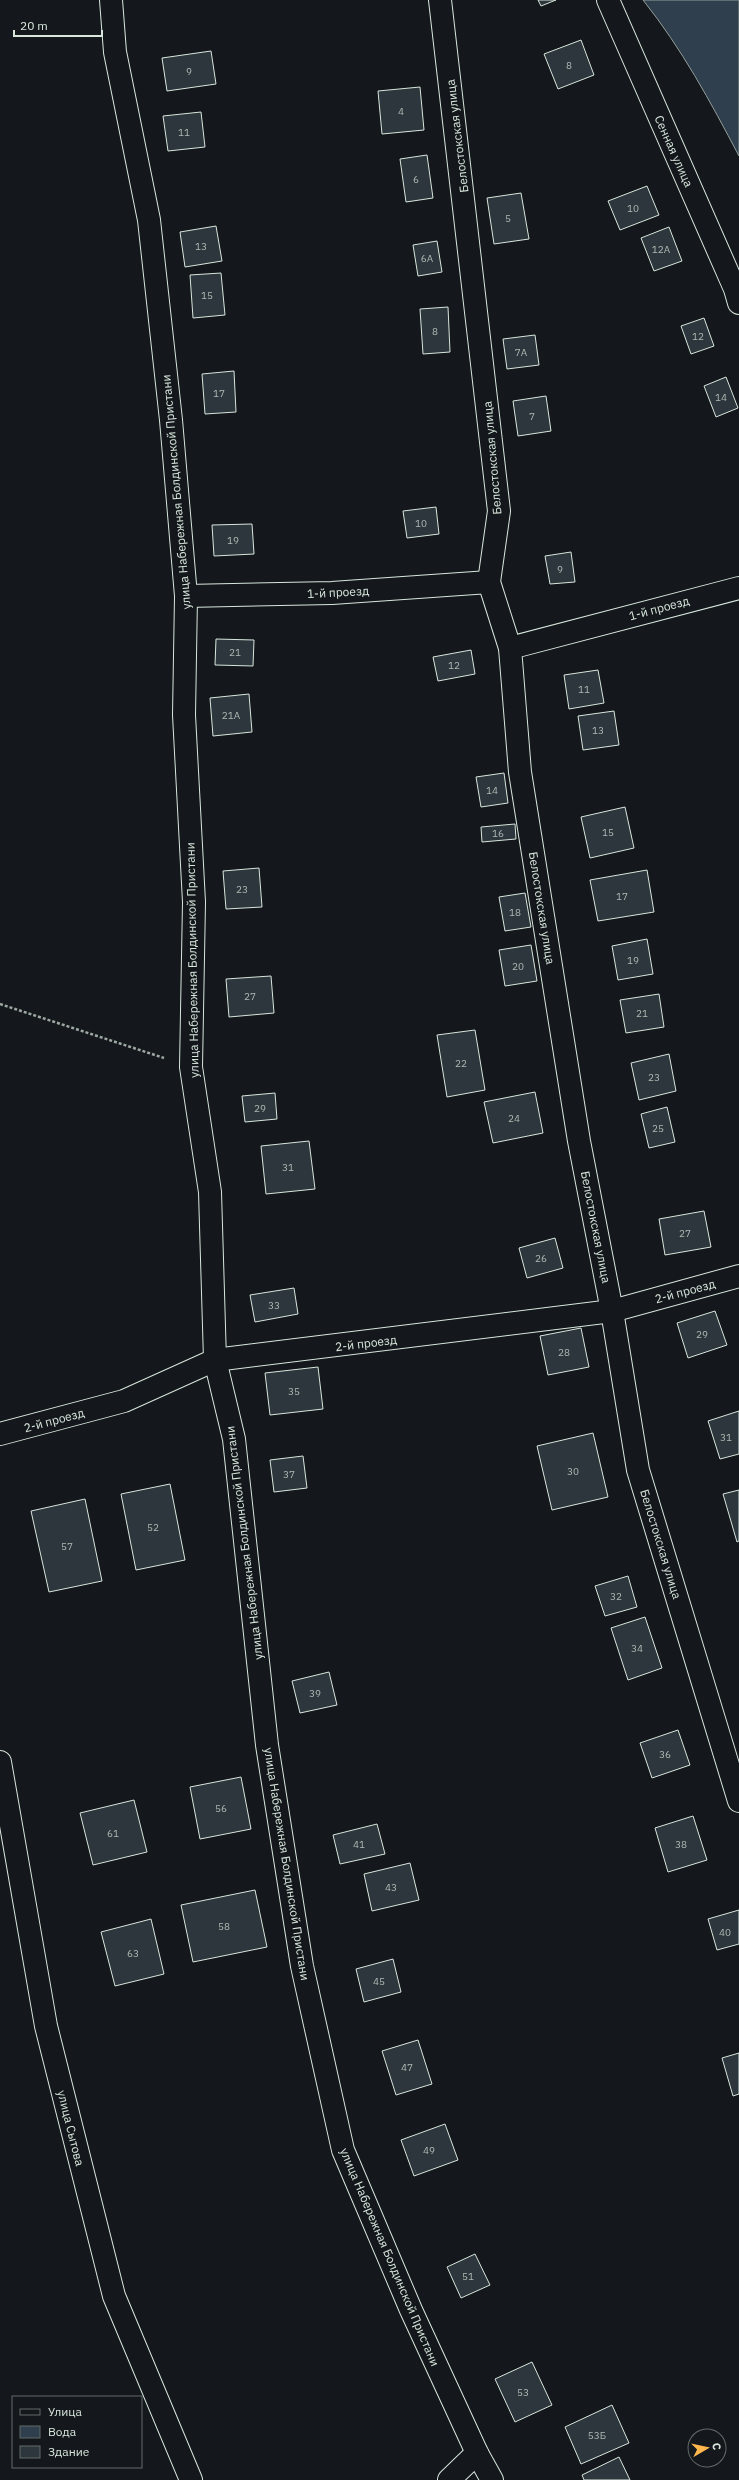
<svg xmlns="http://www.w3.org/2000/svg" width="739" height="2480" viewBox="0 0 739 2480" font-family="'IBM Plex Sans',sans-serif">
	<rect width="100%" height="100%" fill="#14181c"/>
	<path fill="#2f3f4d" stroke="#939e99" d="M643,0h96v156c-29,-55 -57,-107 -96,-156z"/>
	<g fill="#2c363c" stroke="#d8e6dc">
		<path d="M538,0h18l-15,6z"/>
		<path d="M581,40l13,35 -36,14 -14,-35z"/>
		<path d="M211,51l5,33 -49,7 -5,-33z"/>
		<path d="M420,87l4,43 -42,4 -4,-43z"/>
		<path d="M201,112l4,35 -37,4 -5,-35z"/>
		<path d="M427,155l6,43 -27,4 -6,-43z"/>
		<path d="M647,186l12,29 -39,15 -12,-29z"/>
		<path d="M521,193l8,46 -35,5 -7,-46z"/>
		<path d="M216,226l6,35 -37,6 -5,-35z"/>
		<path d="M669,227l13,34 -28,10 -13,-33z"/>
		<path d="M437,241l5,31 -24,4 -5,-31z"/>
		<path d="M221,273l4,42 -32,3 -3,-43z"/>
		<path d="M448,307l2,45 -27,2 -3,-45z"/>
		<path d="M704,318l10,28 -23,8 -10,-28z"/>
		<path d="M535,335l4,30 -32,4 -4,-30z"/>
		<path d="M234,371l2,41 -31,2 -3,-40z"/>
		<path d="M726,377l12,31 -22,9 -12,-31z"/>
		<path d="M546,396l5,35 -33,5 -5,-35z"/>
		<path d="M436,507l3,27 -32,4 -4,-27z"/>
		<path d="M252,524l2,30 -40,2 -2,-31z"/>
		<path d="M571,552l4,30 -25,2 -5,-28z"/>
		<path d="M216,639l38,1 -1,26 -38,-1z"/>
		<path d="M471,650l4,24 -37,7 -5,-24z"/>
		<path d="M598,670l6,33 -35,6 -5,-34z"/>
		<path d="M249,694l3,38 -39,4 -3,-38z"/>
		<path d="M614,711l5,34 -36,5 -5,-34z"/>
		<path d="M504,773l4,30 -27,4 -5,-30z"/>
		<path d="M625,807l9,41 -44,10 -9,-41z"/>
		<path d="M515,824l1,15 -34,3 -1,-15z"/>
		<path d="M259,868l3,39 -36,2 -3,-38z"/>
		<path d="M647,870l7,42 -56,9 -8,-41z"/>
		<path d="M525,893l6,34 -26,4 -6,-34z"/>
		<path d="M647,939l6,35 -35,6 -6,-34z"/>
		<path d="M531,945l6,36 -32,5 -6,-36z"/>
		<path d="M271,976l3,37 -45,4 -3,-38z"/>
		<path d="M659,994l5,33 -38,6 -6,-33z"/>
		<path d="M475,1030l10,60 -38,7 -10,-62z"/>
		<path d="M669,1054l7,37 -37,9 -8,-37z"/>
		<path d="M535,1092l8,41 -50,10 -9,-41z"/>
		<path d="M275,1093l2,26 -32,3 -3,-26z"/>
		<path d="M667,1107l8,35 -26,6 -8,-34z"/>
		<path d="M309,1141l6,48 -49,5 -5,-48z"/>
		<path d="M704,1211l7,36 -46,8 -6,-36z"/>
		<path d="M555,1238l8,30 -36,10 -8,-30z"/>
		<path d="M294,1288l4,26 -43,8 -5,-27z"/>
		<path d="M715,1311l12,34 -39,13 -11,-35z"/>
		<path d="M581,1328l8,39 -41,8 -8,-39z"/>
		<path d="M318,1367l5,42 -53,6 -5,-42z"/>
		<path d="M739,1411v43l-19,5 -12,-38z"/>
		<path d="M593,1433l15,64 -56,13 -15,-64z"/>
		<path d="M303,1456l4,32 -33,4 -4,-32z"/>
		<path d="M170,1484l15,76 -49,10 -15,-76z"/>
		<path d="M739,1490v51l-2,1 -14,-48z"/>
		<path d="M85,1499l17,82 -53,11 -18,-81z"/>
		<path d="M628,1576l9,31 -32,9 -10,-30z"/>
		<path d="M645,1617l17,51 -34,12 -17,-52z"/>
		<path d="M329,1672l8,33 -37,8 -8,-32z"/>
		<path d="M678,1730l12,35 -38,13 -12,-35z"/>
		<path d="M241,1777l10,52 -51,10 -10,-52z"/>
		<path d="M134,1800l13,52 -54,13 -13,-52z"/>
		<path d="M693,1816l14,44 -39,12 -13,-44z"/>
		<path d="M377,1824l8,30 -45,10 -7,-29z"/>
		<path d="M410,1863l9,37 -47,11 -8,-37z"/>
		<path d="M255,1890l12,57 -74,15 -12,-57z"/>
		<path d="M739,1910v34l-22,6 -9,-31z"/>
		<path d="M151,1919l13,55 -49,12 -14,-54z"/>
		<path d="M393,1959l8,33 -37,10 -8,-33z"/>
		<path d="M418,2040l14,44 -36,11 -14,-44z"/>
		<path d="M739,2053v41l-6,2 -11,-38z"/>
		<path d="M445,2124l13,36 -44,16 -13,-36z"/>
		<path d="M475,2254l15,31 -29,13 -14,-31z"/>
		<path d="M532,2362l20,43 -37,17 -20,-43z"/>
		<path d="M612,2405l17,38 -48,21 -16,-37z"/>
		<path d="M619,2457l11,23h-46l-2,-5z"/>
	</g>
	<g fill="none" stroke-linecap="round" stroke-linejoin="round">
		<defs>
			<g id="minor">
				<path d="M111,0l4,52 34,168 22,200 15,176 -2,119 10,187 -3,165 19,125 5,168 19,79 33,306 35,221 41,184 68,160 66,143 15,27"/>
				<path d="M440,0l59,511 -10,71 21,66 10,124 59,369 33,170 26,159 101,331"/>
				<path d="M608,0l127,289 4,14"/>
				<path d="M186,596l146,-3 157,-11"/>
				<path d="M510,648l229,-60"/>
				<path d="M0,1434l124,-33 91,-41 397,-49 127,-35"/>
				<path d="M0,1762l46,264 68,270 77,184"/>
				<path d="M449,2480l28,-27"/>
			</g>
		</defs>
		<use href="#minor" stroke="#d8e6dc" stroke-width="24"/>
		<path stroke="#9da8a2" stroke-width="2.5" stroke-dasharray="3 2" stroke-linecap="butt" d="M0,1004l164,54"/>
		<use href="#minor" stroke="#14181c" stroke-width="22"/>
	</g>
	<g text-anchor="middle" dominant-baseline="central" stroke-width="3" stroke-linejoin="round" paint-order="stroke">
		<g font-size="10" fill="#adbab4">
			<text x="569" y="65">8</text>
			<text x="189" y="71">9</text>
			<text x="401" y="111">4</text>
			<text x="184" y="132">11</text>
			<text x="416" y="179">6</text>
			<text x="633" y="208">10</text>
			<text x="508" y="218">5</text>
			<text x="201" y="246">13</text>
			<text x="661" y="249">12А</text>
			<text x="427" y="258">6А</text>
			<text x="207" y="295">15</text>
			<text x="435" y="331">8</text>
			<text x="698" y="336">12</text>
			<text x="521" y="352">7А</text>
			<text x="219" y="393">17</text>
			<text x="721" y="397">14</text>
			<text x="532" y="416">7</text>
			<text x="421" y="523">10</text>
			<text x="233" y="540">19</text>
			<text x="560" y="569">9</text>
			<text x="235" y="652">21</text>
			<text x="454" y="665">12</text>
			<text x="584" y="689">11</text>
			<text x="231" y="715">21А</text>
			<text x="598" y="730">13</text>
			<text x="492" y="790">14</text>
			<text x="608" y="832">15</text>
			<text x="498" y="833">16</text>
			<text x="242" y="889">23</text>
			<text x="622" y="896">17</text>
			<text x="515" y="912">18</text>
			<text x="633" y="960">19</text>
			<text x="518" y="966">20</text>
			<text x="250" y="996">27</text>
			<text x="642" y="1013">21</text>
			<text x="461" y="1063">22</text>
			<text x="654" y="1077">23</text>
			<text x="260" y="1108">29</text>
			<text x="514" y="1118">24</text>
			<text x="658" y="1128">25</text>
			<text x="288" y="1167">31</text>
			<text x="685" y="1233">27</text>
			<text x="541" y="1258">26</text>
			<text x="274" y="1305">33</text>
			<text x="702" y="1334">29</text>
			<text x="564" y="1352">28</text>
			<text x="294" y="1391">35</text>
			<text x="726" y="1437">31</text>
			<text x="573" y="1471">30</text>
			<text x="289" y="1474">37</text>
			<text x="153" y="1527">52</text>
			<text x="67" y="1546">57</text>
			<text x="616" y="1596">32</text>
			<text x="637" y="1648">34</text>
			<text x="315" y="1693">39</text>
			<text x="665" y="1754">36</text>
			<text x="221" y="1808">56</text>
			<text x="113" y="1833">61</text>
			<text x="359" y="1844">41</text>
			<text x="681" y="1844">38</text>
			<text x="391" y="1887">43</text>
			<text x="224" y="1926">58</text>
			<text x="725" y="1932">40</text>
			<text x="133" y="1953">63</text>
			<text x="379" y="1981">45</text>
			<text x="407" y="2067">47</text>
			<text x="429" y="2150">49</text>
			<text x="468" y="2276">51</text>
			<text x="523" y="2392">53</text>
			<text x="597" y="2435">53Б</text>
		</g>
		<g font-size="12" fill="#d8e6dc" stroke="#14181c">
			<text transform="translate(457 136) rotate(-97)">Белостокская улица</text>
			<text transform="translate(674 151) rotate(66)">Сенная улица</text>
			<text transform="translate(492 458) rotate(-95)">Белостокская улица</text>
			<text transform="translate(176 492) rotate(-95)">улица Набережная Болдинской Пристани</text>
			<text transform="translate(338 592) rotate(-3)">1-й проезд</text>
			<text transform="translate(659 608) rotate(-15)">1-й проезд</text>
			<text transform="translate(542 908) rotate(81)">Белостокская улица</text>
			<text transform="translate(192 960) rotate(-91)">улица Набережная Болдинской Пристани</text>
			<text transform="translate(596 1227) rotate(79)">Белостокская улица</text>
			<text transform="translate(685 1291) rotate(-15)">2-й проезд</text>
			<text transform="translate(366 1343) rotate(-7)">2-й проезд</text>
			<text transform="translate(54 1420) rotate(-15)">2-й проезд</text>
			<text transform="translate(244 1543) rotate(-97)">улица Набережная Болдинской Пристани</text>
			<text transform="translate(661 1544) rotate(73)">Белостокская улица</text>
			<text transform="translate(287 1864) rotate(81)">улица Набережная Болдинской Пристани</text>
			<text transform="translate(71 2128) rotate(76)">улица Сытова</text>
			<text transform="translate(390 2257) rotate(67)">улица Набережная Болдинской Пристани</text>
		</g>
	</g>
	<rect x="12" y="2396" width="130" height="72" fill="#14181c" stroke="#626a69"/>
	<rect x="20" y="2409" width="20" height="6" fill="#14181c" stroke="#626a69"/>
	<text x="48" y="2416" font-size="12" fill="#d8e6dc">Улица</text>
	<rect x="20" y="2426" width="20" height="12" fill="#2f3f4d" stroke="#626a69"/>
	<text x="48" y="2436" font-size="12" fill="#d8e6dc">Вода</text>
	<rect x="20" y="2446" width="20" height="12" fill="#2c363c" stroke="#626a69"/>
	<text x="48" y="2456" font-size="12" fill="#d8e6dc">Здание</text>
	<g transform="translate(707 2448) rotate(81)"><circle r="19" fill="#14181c" stroke="#626a69"/>
	<path d="M0-3L7 15L0 10L-7 15Z" fill="#ffb74d"/>
	<text y="-6" font-size="11" font-weight="bold" text-anchor="middle" fill="#d8e6dc">С</text>
	</g>
	<path d="M14 30v6h88v-6" fill="none" stroke="#d8e6dc" stroke-width="2"/>
	<text x="20" y="30" font-size="12" fill="#d8e6dc" stroke="#14181c" stroke-width="3" paint-order="stroke">20 m</text>
</svg>
